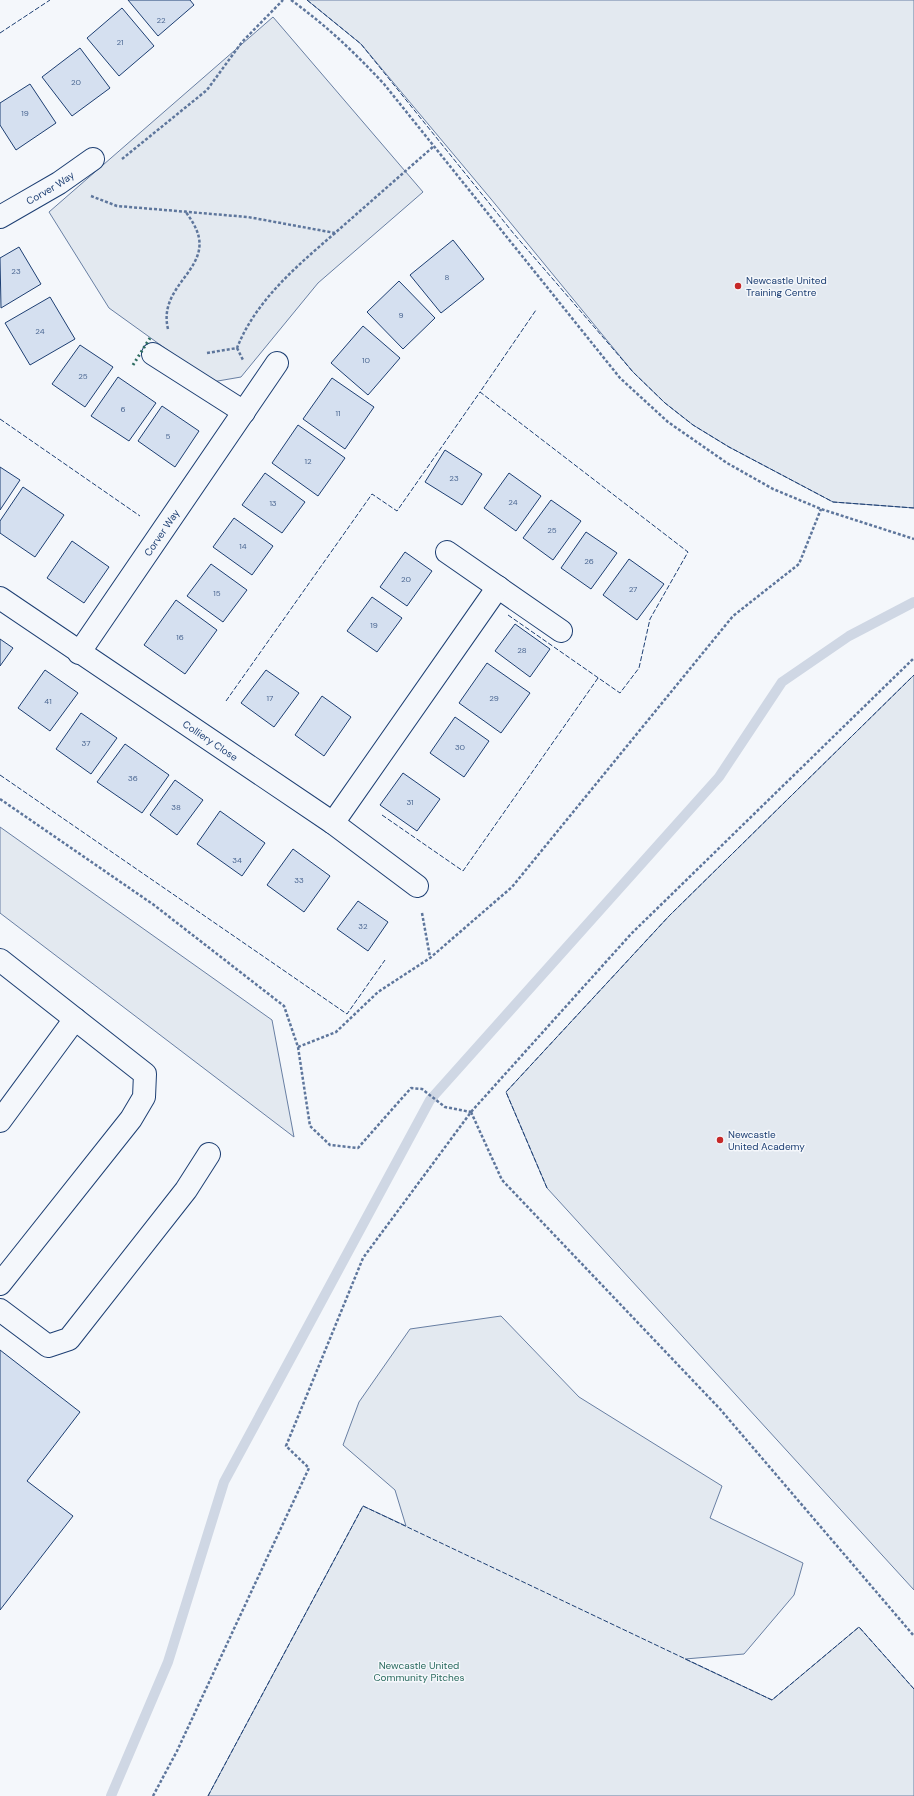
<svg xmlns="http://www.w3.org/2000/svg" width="914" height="1796" viewBox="0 0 914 1796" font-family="'DM Sans',sans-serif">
	<rect width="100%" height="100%" fill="#f4f7fb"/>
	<g fill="#e3e9f0" stroke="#687fa3">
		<path d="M307,0h607v508l-81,-6 -104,-55 -36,-22 -28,-22 -32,-31 -142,-173 -130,-155z"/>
		<path d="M273,17l150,175 -105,91 -77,94 -29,5 -103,-74 -60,-96z"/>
		<path d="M914,675v915l-367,-402 -41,-96 163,-176z"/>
		<path d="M0,827l272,193 22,117 -294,-224z"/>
		<path d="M501,1316l78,81 143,89 -12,32 93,45 -9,32 -50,59 -59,5 87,41 87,-73 55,62v107h-706l155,-290 43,20 -11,-36 -52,-45 16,-43 51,-73z"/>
	</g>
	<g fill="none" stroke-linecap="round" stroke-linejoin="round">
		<path stroke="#cfd7e4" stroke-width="10" d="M111,1796l57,-134 56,-180 206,-382 289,-323 63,-95 67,-46 65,-34"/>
	</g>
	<g fill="#d5e0f0" stroke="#1d3f73">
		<path d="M128,0h62l4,5 -36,31z"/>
		<path d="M122,8l32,38 -35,30 -32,-38z"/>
		<path d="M80,48l30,40 -38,28 -30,-39z"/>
		<path d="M30,84l26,39 -40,27 -16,-25v-22z"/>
		<path d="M453,240l31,39 -43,34 -31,-38z"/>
		<path d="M19,247l22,37 -40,24 -1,-50z"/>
		<path d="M399,281l36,37 -32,31 -36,-37z"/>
		<path d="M50,297l25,42 -45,26 -25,-42z"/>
		<path d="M363,326l37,32 -32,37 -37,-32z"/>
		<path d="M80,345l33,22 -28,40 -33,-23z"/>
		<path d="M118,377l38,26 -27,38 -38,-25z"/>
		<path d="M332,378l42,29 -29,42 -42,-30z"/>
		<path d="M162,406l37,25 -24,36 -37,-26z"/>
		<path d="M298,425l47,33 -27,38 -46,-33z"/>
		<path d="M445,450l37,24 -20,31 -37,-23z"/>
		<path d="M0,467l20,13 -20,30z"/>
		<path d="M265,473l40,29 -23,31 -40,-28z"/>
		<path d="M509,473l32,23 -25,35 -32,-23z"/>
		<path d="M23,487l41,28 -29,42 -35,-24v-12z"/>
		<path d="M551,500l30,21 -28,39 -30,-22z"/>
		<path d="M234,518l39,28 -21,29 -39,-28z"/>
		<path d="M586,532l31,21 -26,36 -30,-21z"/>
		<path d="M72,541l37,26 -25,36 -37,-25z"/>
		<path d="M405,552l27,19 -25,35 -27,-19z"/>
		<path d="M629,559l35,25 -27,36 -34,-25z"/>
		<path d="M211,564l36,26 -24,32 -36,-26z"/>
		<path d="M372,597l30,21 -25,34 -30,-21z"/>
		<path d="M176,600l41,30 -32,44 -41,-29z"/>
		<path d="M515,624l35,25 -20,28 -35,-26z"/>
		<path d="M0,639l13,9 -13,18z"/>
		<path d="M487,663l43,30 -29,40 -42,-30z"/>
		<path d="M45,670l33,23 -28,38 -32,-23z"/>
		<path d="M266,670l33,23 -25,34 -33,-24z"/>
		<path d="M322,696l29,21 -27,39 -29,-21z"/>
		<path d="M81,713l36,25 -26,36 -35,-25z"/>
		<path d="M455,717l34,24 -25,36 -34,-24z"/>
		<path d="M125,744l44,31 -27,38 -45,-31z"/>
		<path d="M403,773l37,26 -23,32 -37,-26z"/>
		<path d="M175,780l28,20 -26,35 -27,-20z"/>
		<path d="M220,811l45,32 -23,33 -45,-32z"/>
		<path d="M293,849l37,27 -26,36 -37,-27z"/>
		<path d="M358,901l30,21 -20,29 -31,-22z"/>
		<path d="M0,1350l80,62 -53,69 46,35 -73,94z"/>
	</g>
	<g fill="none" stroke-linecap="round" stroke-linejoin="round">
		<defs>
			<g id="minor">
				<path id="s1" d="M0,217l59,-34 34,-24"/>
				<path d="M153,354l91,58"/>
				<path d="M447,552l114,79"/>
				<path id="s2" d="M0,598l333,225 84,63"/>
				<path id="s3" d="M79,653l198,-290"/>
				<path d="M333,823l165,-236"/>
				<path d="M0,960l145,114 -1,23 -13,22 -131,165"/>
				<path d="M0,1121l75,-102"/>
				<path d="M0,1310l48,36 21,-7 117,-149 23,-36"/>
			</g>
		</defs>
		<use href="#minor" stroke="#1d3f73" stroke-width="24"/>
		<g stroke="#5e769c" stroke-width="2.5" stroke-dasharray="3 2" stroke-linecap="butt">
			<path d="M291,0c36,26 63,52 93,84l236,294 48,44 59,41 46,26 48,20 93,30"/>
			<path d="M122,159l85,-69 35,-48 41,-42"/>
			<path d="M91,196l26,10 131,11 87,16 99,-87"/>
			<path d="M168,329c-10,-41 37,-57 31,-91 -2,-10 -8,-19 -14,-27"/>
			<path d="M237,348l6,12"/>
			<path d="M207,353l30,-5c19,-48 60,-82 98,-115"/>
			<path d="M0,799l154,106 130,101 14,41 12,79 20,19 28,3 53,-60 11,1 23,18 26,5"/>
			<path d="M422,913l8,44"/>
			<path d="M298,1047l38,-15 42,-40 52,-34 82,-71 221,-271 66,-52 22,-55"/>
			<path d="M471,1112l31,68 218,229 194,227"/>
			<path d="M153,1796l24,-45 132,-283 -23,-22 77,-188 108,-146 160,-178 283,-276"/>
		</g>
		<use href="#minor" stroke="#f4f7fb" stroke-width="22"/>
		<path stroke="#2c6c60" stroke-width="3" stroke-dasharray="2 3" stroke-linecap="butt" d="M133,365l17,-27"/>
		<g stroke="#1d3f73" stroke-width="1" stroke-dasharray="5 2" stroke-linecap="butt">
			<path d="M307,0l54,44 153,190 119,138 32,31 28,22 36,22 104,55 81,6"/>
			<path d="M0,33l50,-33"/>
			<path d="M0,419l140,97"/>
			<path d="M508,615l112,78 19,-25 11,-49 38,-67 -208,-160 56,-82"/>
			<path d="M226,701l146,-207 25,17 83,-119"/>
			<path d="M0,775l347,239 38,-54"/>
			<path d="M382,815l81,56 135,-193"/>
			<path d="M547,1188l-41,-96 163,-176 245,-241"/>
			<path d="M208,1796l155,-290 409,194 87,-73 55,62"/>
		</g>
	</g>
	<g fill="#c62828" stroke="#f4f7fb" stroke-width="1.5">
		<circle cx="738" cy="286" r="4"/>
		<circle cx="720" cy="1140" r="4"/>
	</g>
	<g text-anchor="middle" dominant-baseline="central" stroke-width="3" stroke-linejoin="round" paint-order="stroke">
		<g font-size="8" fill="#4b6792">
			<text x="161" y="20">22</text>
			<text x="120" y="42">21</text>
			<text x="76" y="82">20</text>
			<text x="25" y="113">19</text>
			<text x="16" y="271">23</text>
			<text x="447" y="277">8</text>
			<text x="401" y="315">9</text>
			<text x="40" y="331">24</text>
			<text x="366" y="360">10</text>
			<text x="83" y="376">25</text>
			<text x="123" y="409">6</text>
			<text x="338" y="413">11</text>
			<text x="168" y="436">5</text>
			<text x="308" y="461">12</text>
			<text x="454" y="478">23</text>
			<text x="513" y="502">24</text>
			<text x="273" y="503">13</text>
			<text x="552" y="530">25</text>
			<text x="243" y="546">14</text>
			<text x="589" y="561">26</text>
			<text x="406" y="579">20</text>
			<text x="633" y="589">27</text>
			<text x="217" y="593">15</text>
			<text x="374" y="625">19</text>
			<text x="180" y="637">16</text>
			<text x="522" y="650">28</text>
			<text x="270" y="698">17</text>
			<text x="494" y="698">29</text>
			<text x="48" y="701">41</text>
			<text x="86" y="743">37</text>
			<text x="460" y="747">30</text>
			<text x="133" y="778">36</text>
			<text x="410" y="802">31</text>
			<text x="176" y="807">38</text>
			<text x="237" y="860">34</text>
			<text x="299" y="880">33</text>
			<text x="363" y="926">32</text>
		</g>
		<g font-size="10" fill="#1d3f73" stroke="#f4f7fb">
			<text stroke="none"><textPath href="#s1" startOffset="58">Corver Way</textPath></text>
			<text stroke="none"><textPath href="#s3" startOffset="146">Corver Way</textPath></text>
			<text stroke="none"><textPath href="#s2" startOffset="254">Colliery Close</textPath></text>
		</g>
		<g font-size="10" fill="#1d3f73" stroke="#f4f7fb" text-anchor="start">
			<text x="746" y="280">Newcastle United<tspan x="746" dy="12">Training Centre</tspan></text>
			<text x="728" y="1134">Newcastle<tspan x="728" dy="12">United Academy</tspan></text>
		</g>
		<g font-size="10" fill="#2c6c60" stroke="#f4f7fb">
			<text x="419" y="1665">Newcastle United<tspan x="419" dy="12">Community Pitches</tspan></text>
		</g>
	</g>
</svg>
